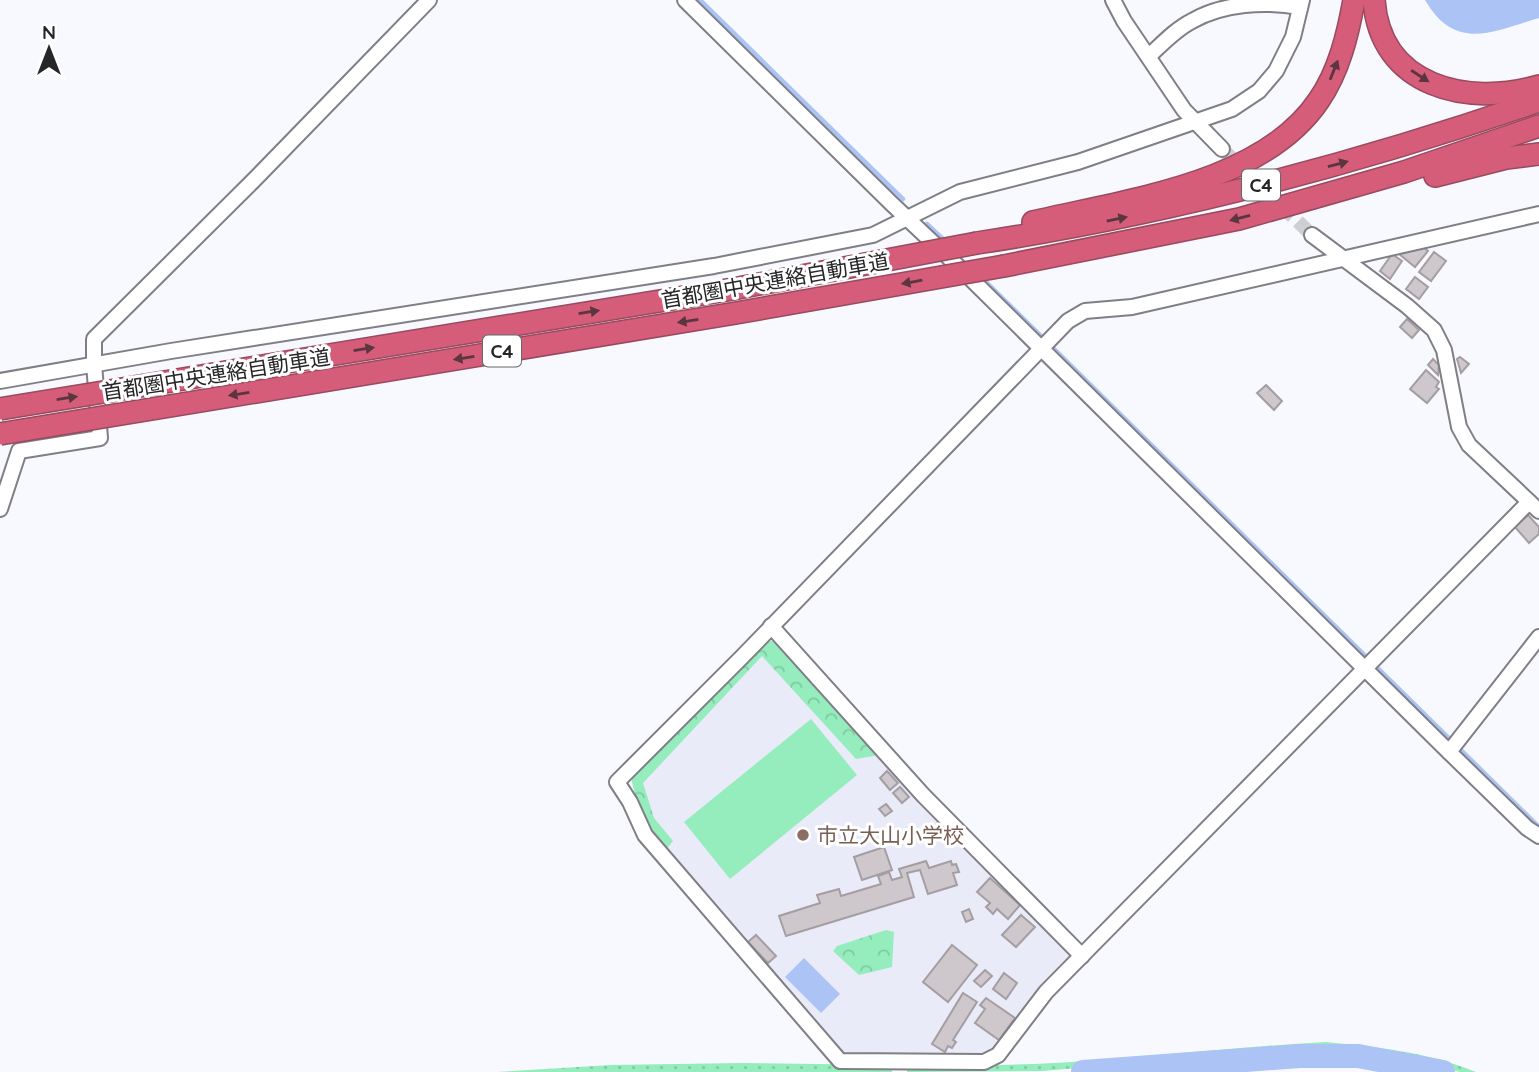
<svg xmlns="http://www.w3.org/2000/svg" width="1539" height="1072" viewBox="0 0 1539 1072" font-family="Quicksand,'Noto Sans JP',sans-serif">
	<defs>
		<pattern id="grass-dots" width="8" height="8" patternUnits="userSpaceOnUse" patternTransform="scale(1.75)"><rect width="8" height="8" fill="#95ecbc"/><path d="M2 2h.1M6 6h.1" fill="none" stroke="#80caa2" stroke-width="1.8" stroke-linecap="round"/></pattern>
		<pattern id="forest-crowns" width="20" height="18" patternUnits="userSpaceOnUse" patternTransform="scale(1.75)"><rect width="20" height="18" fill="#95ecbc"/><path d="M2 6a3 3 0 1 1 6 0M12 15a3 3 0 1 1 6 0" fill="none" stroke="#80caa2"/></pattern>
	</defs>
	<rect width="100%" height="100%" fill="#f8f9fe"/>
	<path fill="#eaebf9" d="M773,641l194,208 102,103v10l-72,87 -11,6h-139l-16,-8 -189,-225 -11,-44 135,-136z"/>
	<g fill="url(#grass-dots)">
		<path d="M1326,1042c51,5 102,10 150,30h-16l-100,-21 -122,3 -195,17 -136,1v-2l5,-4c66,0 133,-1 199,-7 72,-6 143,-13 215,-17z"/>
		<path d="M740,1063l151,2 1,7h-395l114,-7z"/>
	</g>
	<g fill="url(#forest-crowns)">
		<path d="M773,641l106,114 -23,4 -94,-103 -119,127 11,35 19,23 -8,10 -23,-29 -11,-44 135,-136z"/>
		<path d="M886,930l8,2 -2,35 -33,8 -26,-24 4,-5z"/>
		<path d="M1244,1063l-8,9h-68l1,-2z"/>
	</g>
	<path fill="#95ecbc" d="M811,719l46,56 -127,104 -46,-57z"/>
	<g fill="#abc3f5">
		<path d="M1425,0h114v18c-46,14 -84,34 -114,-18z"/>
		<path d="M804,958l36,36 -19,19 -36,-36z"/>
	</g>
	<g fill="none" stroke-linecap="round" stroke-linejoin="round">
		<g stroke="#abc3f5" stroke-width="4.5">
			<path d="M700,0l203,199"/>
			<path d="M927,224l18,17"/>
			<path d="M981,277l558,550"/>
		</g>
		<path stroke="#abc3f5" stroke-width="24" d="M1083,1072l217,-16h58l85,16"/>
	</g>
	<g fill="#cec7cb" stroke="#a49ea2" stroke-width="2">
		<path d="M1423,247l5,4 -13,16 -16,-13z"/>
		<path d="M1434,252l12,9 -15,20 -12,-9z"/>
		<path d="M1392,254l10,7 -12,18 -10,-8z"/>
		<path d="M1415,277l13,10 -9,12 -13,-10z"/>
		<path d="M1407,319l12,11 -7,8 -12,-11z"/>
		<path d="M1460,357l9,7 -8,9 -4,-14z"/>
		<path d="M1433,359l6,6 -1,10 -10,-10z"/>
		<path d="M1426,370l13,12 -3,5 3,2 -12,14 -17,-14z"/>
		<path d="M1266,385l16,16 -8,9 -17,-17z"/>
		<path d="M1528,515l11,12v7l-10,9 -14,-16z"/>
		<path d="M887,771l11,12 -8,7 -10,-12z"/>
		<path d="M900,787l9,10 -7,6 -9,-10z"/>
		<path d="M886,804l6,7 -7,5 -6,-7z"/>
		<path d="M884,847l8,23 -30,10 -8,-23z"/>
		<path d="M926,861l3,7 22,-7 1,4 4,-1 3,8 -6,1 4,12 -29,9 -8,-24 -13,3 7,24 -128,39 -7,-20 41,-13 -3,-8 22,-6 2,7 40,-12 -3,-8 11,-4 3,8 10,-3 -3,-8z"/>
		<path d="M990,878l30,27 -12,14 -11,-10 -4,5 -7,-7 4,-4 -13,-11z"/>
		<path d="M969,909l4,10 -7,3 -4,-10z"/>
		<path d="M1021,915l14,12 -19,20 -14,-12z"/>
		<path d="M756,935l20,21 -8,7 -20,-21z"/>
		<path d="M952,945l25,20 -29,37 -25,-20z"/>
		<path d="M985,970l7,6 -11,11 -7,-6z"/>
		<path d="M1004,973l13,10 -11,16 -13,-10z"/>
		<path d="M963,993l14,9 -24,38 3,2 -4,6 -4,-2 -3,6 -13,-8z"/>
		<path d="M986,998l29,20 -16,22 -24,-17 10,-14 -5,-4z"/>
	</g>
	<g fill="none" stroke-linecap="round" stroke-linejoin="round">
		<path stroke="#cecfd3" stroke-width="14" stroke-dasharray="14 7" stroke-linecap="butt" d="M1222,149l90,86"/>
		<defs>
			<g id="minor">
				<path d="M685,0l207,204 73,69 484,479 78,76 12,8"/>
				<path d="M1113,0l11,21 60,89 38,39"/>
				<path d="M1149,56c13,-12 27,-27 43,-35 31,-18 73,-20 108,-14"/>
				<path d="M1312,235l95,71 27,24 10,20 15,77 10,18 70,66"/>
				<path d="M0,381l171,-30 543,-85 159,-31 87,-43 118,-30 154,-53 27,-18 17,-20 17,-34 9,-37"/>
				<path d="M1529,502l-483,490 -48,63 -14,7 -144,-1 -195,-226 -15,-33 -13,-20 125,-125 326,-336 17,-10 47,-4 407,-93"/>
				<path d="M0,509l19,-58 81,-13 -6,-74v-25l159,-158 176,-181"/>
				<path d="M771,626l152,169 159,161"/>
				<path d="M1449,752l90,-115"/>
			</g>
			<g id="highway">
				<path d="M1374,0c6,87 94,107 165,86"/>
				<path d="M1435,176l71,-18 33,-4"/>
				<path d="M1033,222c92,-22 230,-38 286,-122 20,-29 29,-66 35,-100"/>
				<path d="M977,243c192,-29 379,-79 562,-142"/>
				<path d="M1004,266l235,-47 165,-47 135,-46"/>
			</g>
		</defs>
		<use href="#minor" stroke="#7f7f85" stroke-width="18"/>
		<use href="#highway" stroke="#984a5e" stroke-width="24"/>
		<use href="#minor" stroke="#fff" stroke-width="14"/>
		<use href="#highway" stroke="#d55d7a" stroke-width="21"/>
		<defs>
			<g id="highway-bridge">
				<path d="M0,409l733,-120 244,-46"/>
				<path d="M0,434l736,-121 268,-47"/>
			</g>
		</defs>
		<use href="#highway-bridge" stroke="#984a5e" stroke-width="24" stroke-linecap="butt"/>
		<use href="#highway-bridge" stroke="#d55d7a" stroke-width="21"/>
	</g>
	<defs><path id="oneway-solid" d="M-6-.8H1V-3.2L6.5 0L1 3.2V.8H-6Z" transform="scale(1.75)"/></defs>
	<g fill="#5b3641">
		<use href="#oneway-solid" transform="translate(1334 70) rotate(-68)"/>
		<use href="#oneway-solid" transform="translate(1420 76) rotate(33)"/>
		<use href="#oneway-solid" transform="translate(1338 164) rotate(-15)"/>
		<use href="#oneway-solid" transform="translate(1240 218) rotate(166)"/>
		<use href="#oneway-solid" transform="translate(1117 219) rotate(-12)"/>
		<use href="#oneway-solid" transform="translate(912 282) rotate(170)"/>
		<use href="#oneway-solid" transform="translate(589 312) rotate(-9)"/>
		<use href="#oneway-solid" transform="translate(688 321) rotate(171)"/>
		<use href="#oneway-solid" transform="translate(364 349) rotate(-9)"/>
		<use href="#oneway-solid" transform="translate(464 358) rotate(171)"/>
		<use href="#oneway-solid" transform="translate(239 394) rotate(171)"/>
		<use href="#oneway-solid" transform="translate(67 398) rotate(-9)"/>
	</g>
	<circle fill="#8d6e63" stroke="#fff" stroke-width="2.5" cx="803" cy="835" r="7"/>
	<g text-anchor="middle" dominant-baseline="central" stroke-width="6" stroke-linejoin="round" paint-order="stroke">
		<g fill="#fff" stroke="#676769" stroke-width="2">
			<rect x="1242" y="169.5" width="38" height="31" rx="5"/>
			<rect x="483" y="335.5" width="38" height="31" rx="5"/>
		</g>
		<g font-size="19" font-weight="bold" fill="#262629">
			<text x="1261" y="185">C4</text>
			<text x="502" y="351">C4</text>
		</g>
		<g font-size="21" fill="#262629" stroke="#fff">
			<text transform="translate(775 280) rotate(-10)">首都圏中央連絡自動車道</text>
			<text transform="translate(216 374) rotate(-9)">首都圏中央連絡自動車道</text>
		</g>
		<g font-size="21" fill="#785e54" stroke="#fff" text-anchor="start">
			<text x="817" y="835">市立大山小学校</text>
		</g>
	</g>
	<g transform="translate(49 49)" stroke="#ffffff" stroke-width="5" paint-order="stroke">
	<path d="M0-5L12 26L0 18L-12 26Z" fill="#262629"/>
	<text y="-10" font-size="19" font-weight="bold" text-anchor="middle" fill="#262629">N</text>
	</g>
</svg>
